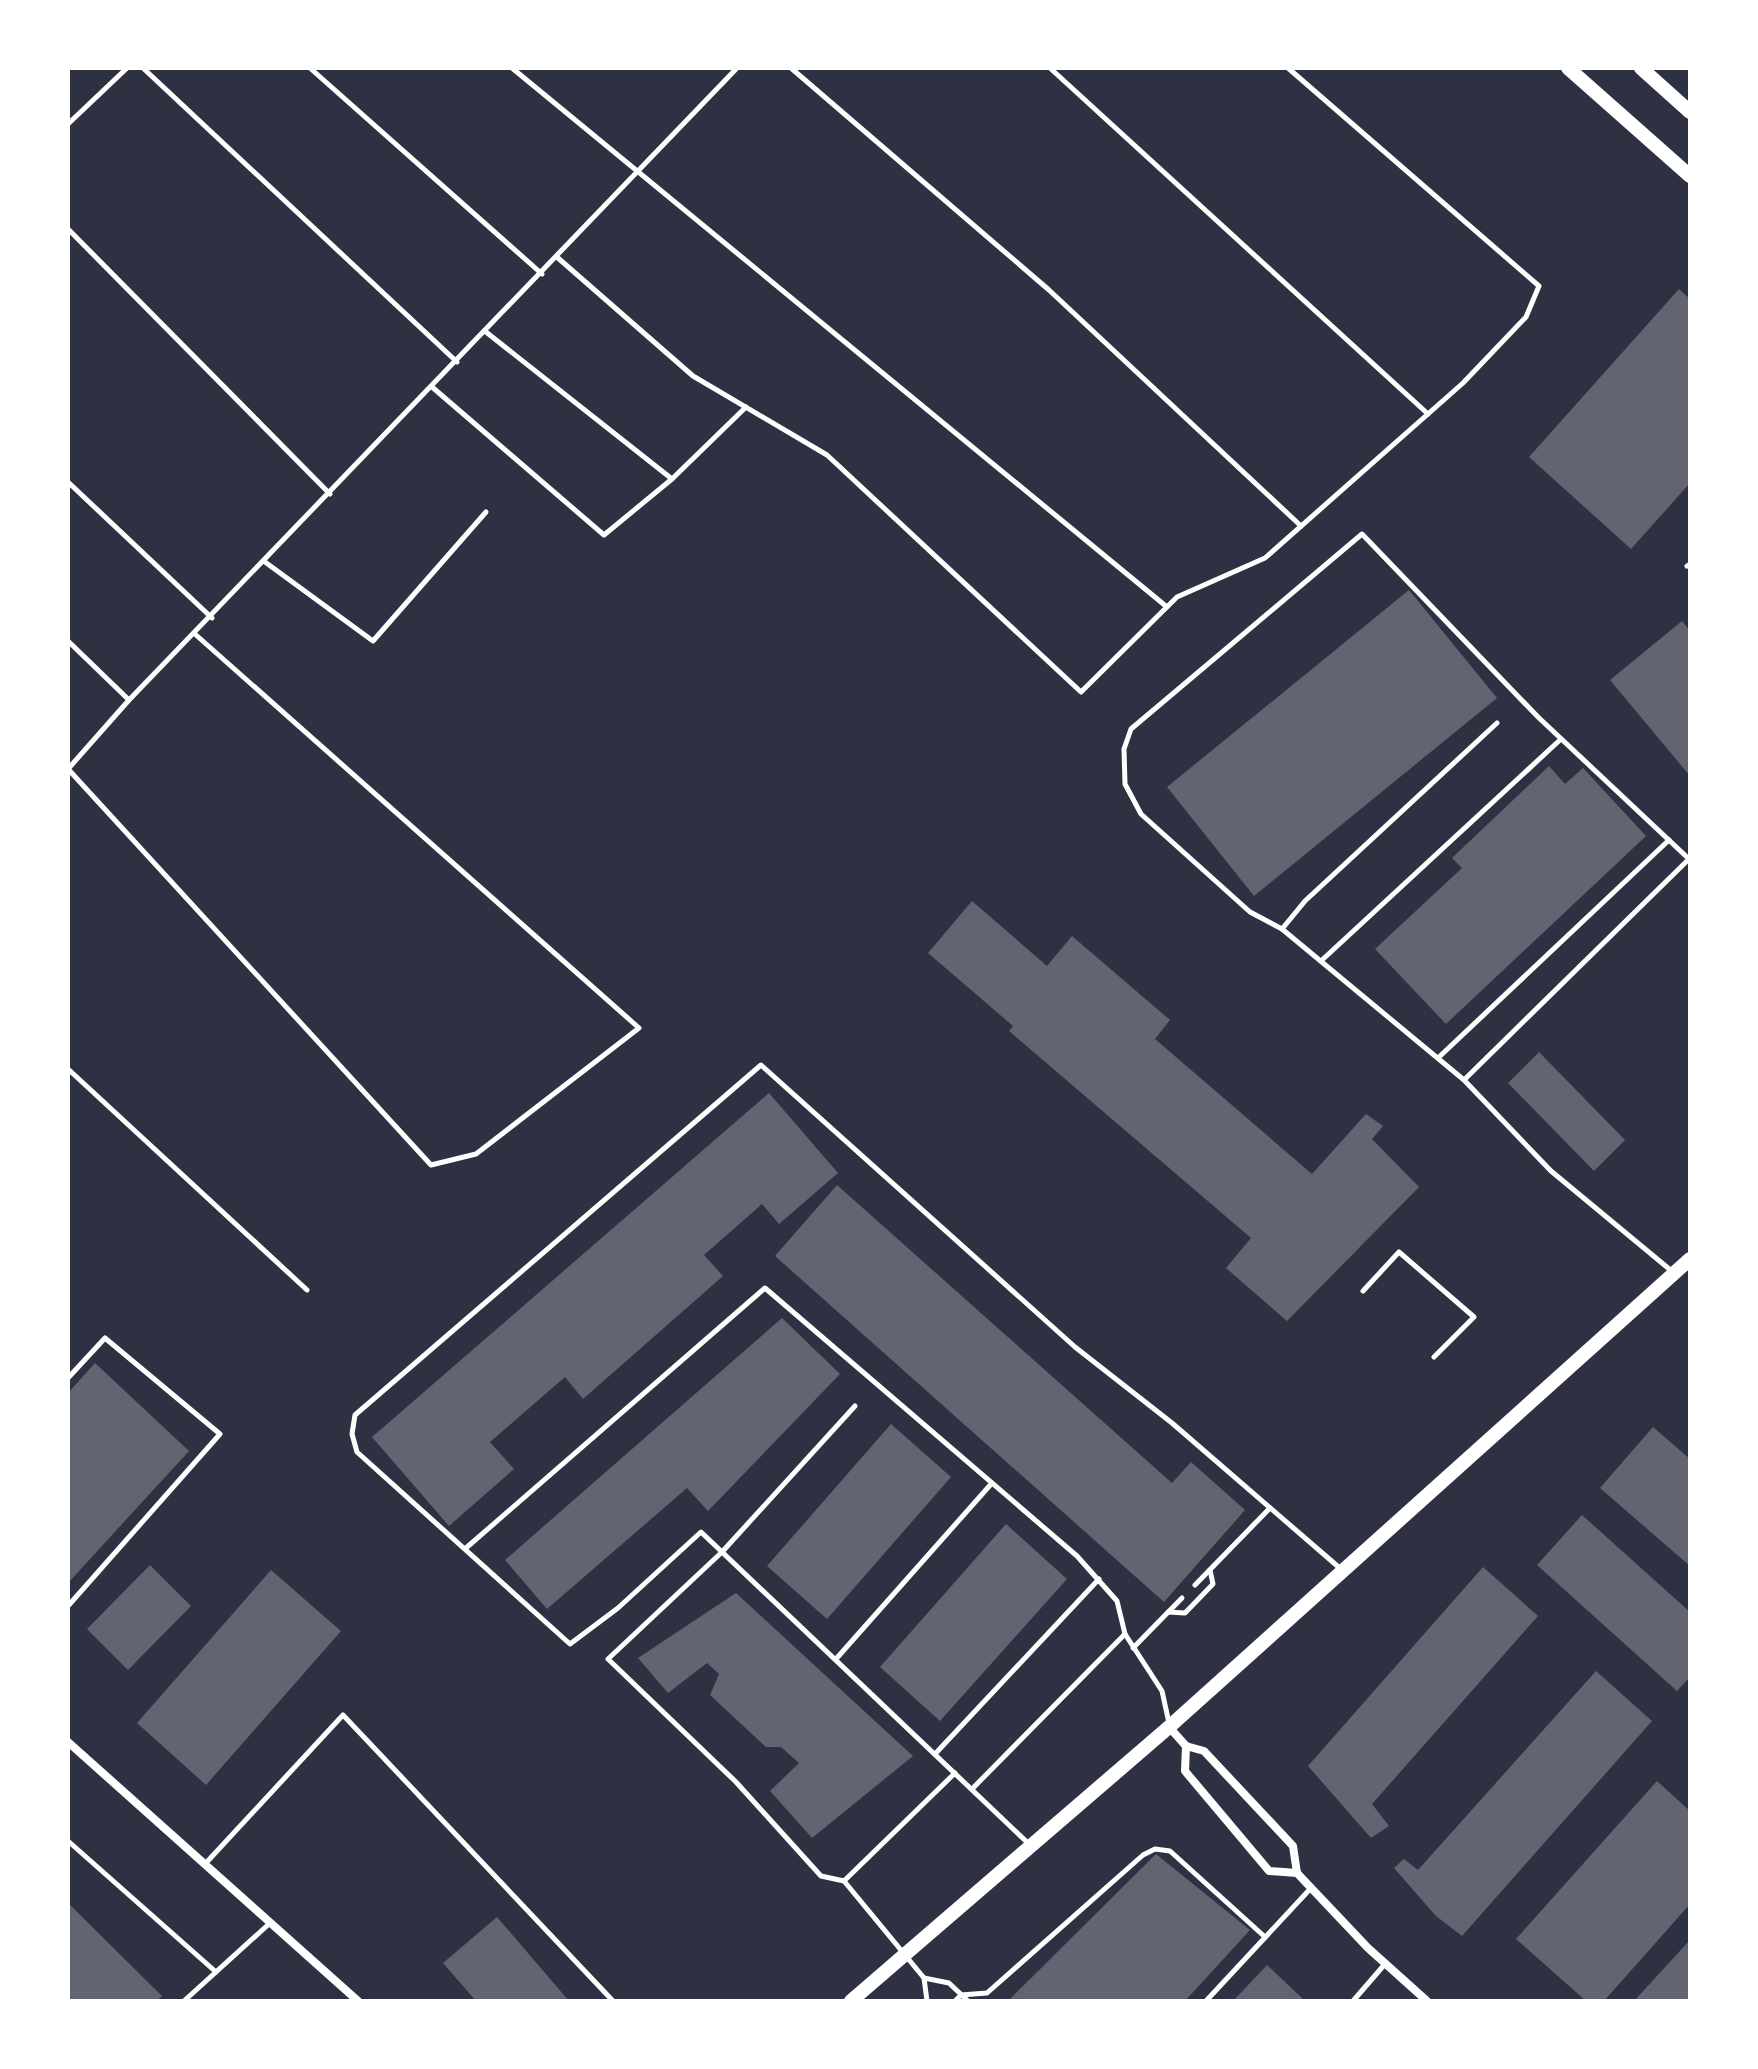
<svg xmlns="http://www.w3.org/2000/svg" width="1758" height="2069" viewBox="0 0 1758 2069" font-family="Cabin,sans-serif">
	<rect width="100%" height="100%" fill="#2d3142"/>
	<g fill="#626471">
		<path d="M1679,289l11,10v184l-59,66 -102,-92z"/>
		<path d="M1409,590l88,108 -243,198 -87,-109z"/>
		<path d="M1682,621l8,10v145l-80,-96z"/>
		<path d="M1549,766l16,18 18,-16 63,68 -200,188 -71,-75 87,-81 -10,-10z"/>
		<path d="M972,901l75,65 25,-30 98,84 -15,19 157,135 54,-60 17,12 -11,13 47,48 -132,134 -61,-53 25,-30 -242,-207 4,-5 -85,-73z"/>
		<path d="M1539,1052l86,88 -31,31 -86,-88z"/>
		<path d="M769,1093l69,80 -59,51 -17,-20 -58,51 19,21 -140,123 -18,-22 -75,65 24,27 -65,57 -77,-89z"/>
		<path d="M837,1185l335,298 19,-21 54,48 -81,92 -389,-346z"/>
		<path d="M782,1318l58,56 -132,137 -21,-23 -140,121 -42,-49z"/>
		<path d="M95,1363l94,88 -121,132v-190z"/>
		<path d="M891,1424l60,53 -124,142 -60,-53z"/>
		<path d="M1653,1427l37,32v107l-90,-78z"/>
		<path d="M1582,1515l108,97v65l-13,14 -140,-126z"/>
		<path d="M1006,1524l61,55 -127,142 -60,-54z"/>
		<path d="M150,1565l41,41 -63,64 -41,-41z"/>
		<path d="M1483,1567l55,49 -166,188 17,22 -18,12 -63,-72z"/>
		<path d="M271,1570l70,61 -135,154 -69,-62z"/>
		<path d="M736,1593l177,163 -101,82 -42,-47 29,-28 -18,-16h-15l-56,-52 9,-21 -12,-11 -39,30 -30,-35z"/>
		<path d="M1596,1671l56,50 -190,215 -26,-20 -42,-48 10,-9 14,11z"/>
		<path d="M1657,1781l33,30v93l-86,97h-18l-70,-62z"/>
		<path d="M1156,1854l94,76 -65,71h-177z"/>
		<path d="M68,1903l94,93 -5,5h-89z"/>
		<path d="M497,1917l72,84h-93l-33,-38z"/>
		<path d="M1690,1940v61h-56z"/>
		<path d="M1267,1965l38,36h-72z"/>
	</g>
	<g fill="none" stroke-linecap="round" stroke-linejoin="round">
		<g stroke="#fff" stroke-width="5">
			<path d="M143,68l314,294"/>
			<path d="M310,68l232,206"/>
			<path d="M512,68l655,539"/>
			<path d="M791,68l258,222 252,236"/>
			<path d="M1050,68l378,346"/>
			<path d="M68,124l59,-56"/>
			<path d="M68,229l262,265"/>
			<path d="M558,258l135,118 134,79 254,237 96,-95 88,-39 198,-175 63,-66 13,-31 -251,-218"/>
			<path d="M486,332l186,147 74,-72"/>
			<path d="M432,387l172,148 68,-56"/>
			<path d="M68,482l144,136"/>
			<path d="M265,562l108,79 113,-129"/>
			<path d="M1687,566l3,-2"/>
			<path d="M68,641l61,59"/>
			<path d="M68,769l363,396 45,-11 163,-126 -443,-393"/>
			<path d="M68,769l61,-69 608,-632"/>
			<path d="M1282,929l23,-28 192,-178"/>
			<path d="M1321,961l240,-222"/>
			<path d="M1438,1058l231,-218"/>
			<path d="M68,1069l239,221"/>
			<path d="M1464,1080l225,-221 -151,-142 -176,-183 -231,195 -7,20 1,35 16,30 109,98 32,17 182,151 87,91 123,102"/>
			<path d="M1363,1291l36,-39 75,65 -40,40"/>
			<path d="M68,1378l37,-40 115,96 -152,172"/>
			<path d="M855,1406l-133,146 -114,107 128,123 85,94 23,5 111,-108"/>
			<path d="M466,1548l299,-260 312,268 40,45 8,33"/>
			<path d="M1195,1585l75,-77"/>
			<path d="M1168,1612l17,1 28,-29 -3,-14"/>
			<path d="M1133,1648l49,-50"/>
			<path d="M836,1659l156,-176"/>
			<path d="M935,1754l164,-175"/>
			<path d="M972,1789l153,-155 37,57 7,32"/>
			<path d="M68,1841l148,131"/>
			<path d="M1030,1845l-329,-313 -83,76 -48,36 -213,-192 -5,-18 3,-19 406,-350 314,282 97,76 170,147"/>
			<path d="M205,1864l138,-149 270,286"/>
			<path d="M844,1881l80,97 3,23"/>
			<path d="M924,1978l25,5 19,18"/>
			<path d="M184,2001l86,-78"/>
			<path d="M955,2001l6,-6 26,-2 156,-138 12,-6 15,2 95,86"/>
			<path d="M1206,2001l105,-113"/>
			<path d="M1353,2001l32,-37"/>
		</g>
		<g stroke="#fff" stroke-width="8">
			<path d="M1169,1727l17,19 18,5 89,95 4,27 71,75 59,53"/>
			<path d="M68,1742l290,259"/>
			<path d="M1186,1746l-1,25 84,100 28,2"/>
		</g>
		<g stroke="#fff" stroke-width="14">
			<path d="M1568,68l122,108"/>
			<path d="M1641,68l49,44"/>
			<path d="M851,2001l318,-274 521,-468"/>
		</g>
	</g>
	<rect width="1758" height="2069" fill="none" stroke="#ffffff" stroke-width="140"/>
</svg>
